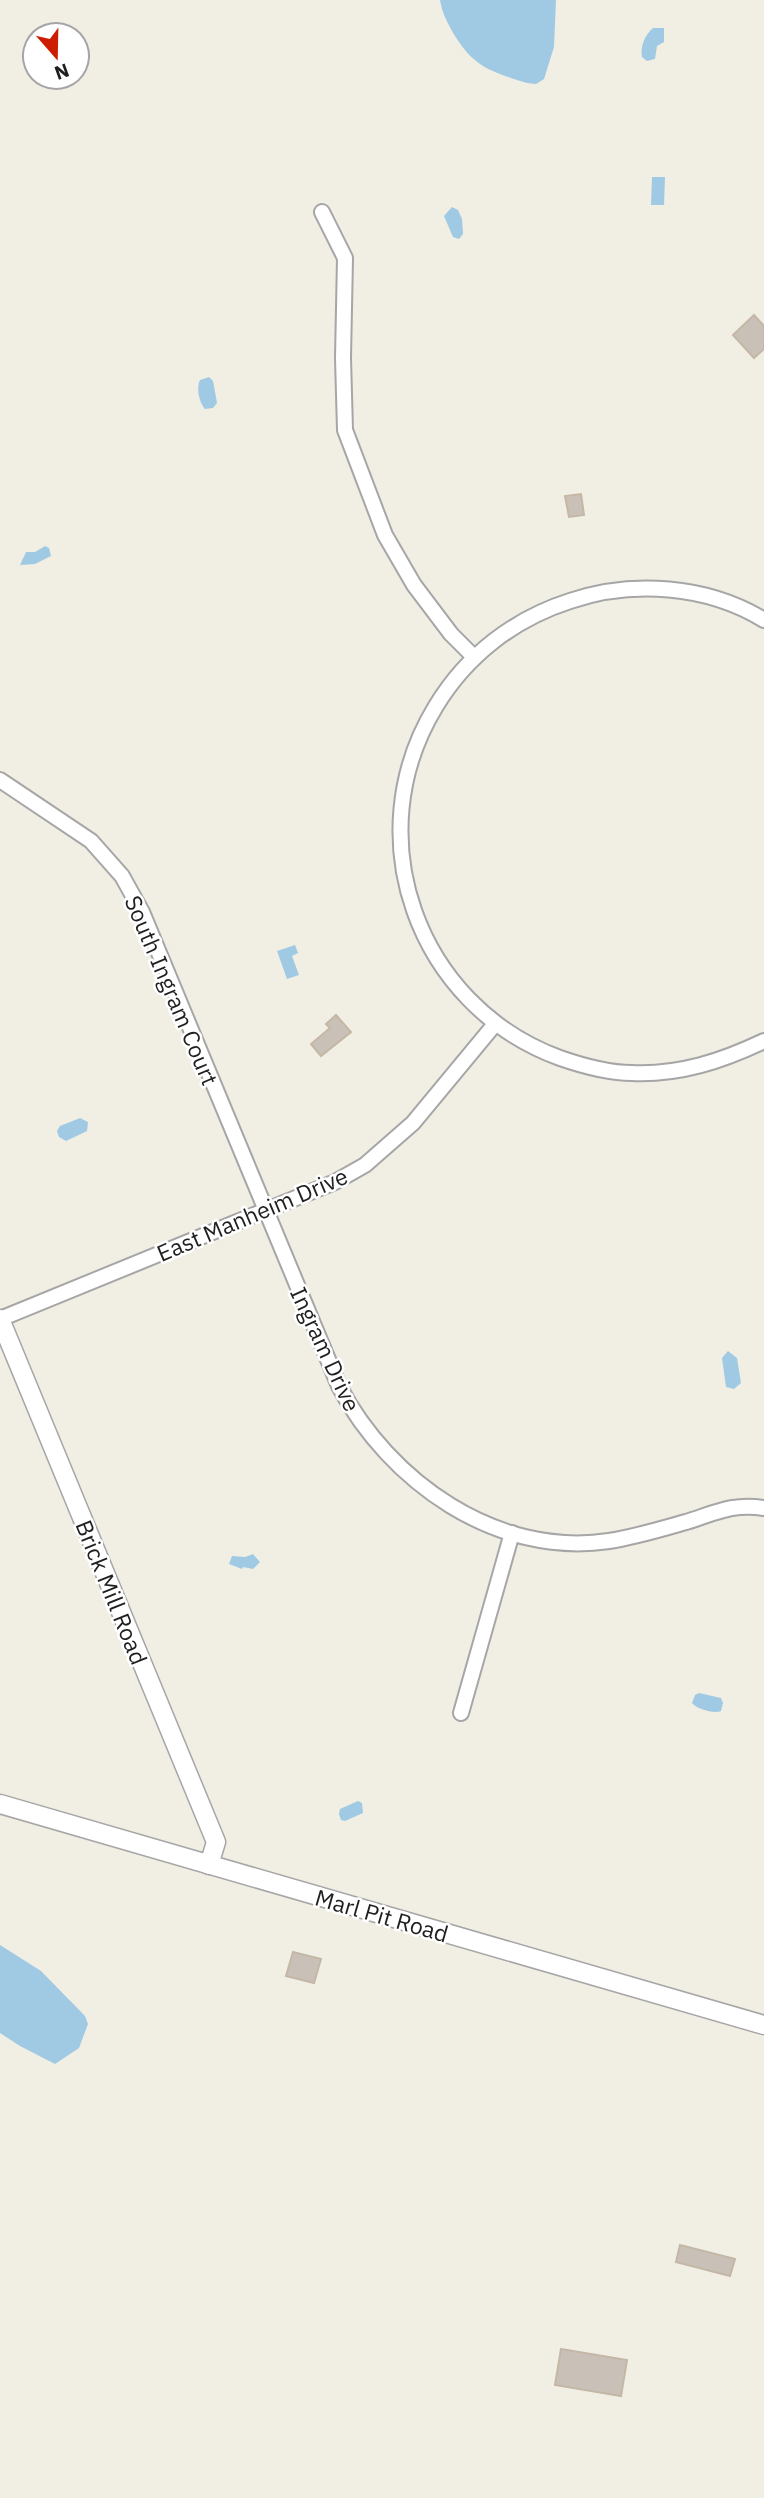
<svg xmlns="http://www.w3.org/2000/svg" width="764" height="2498" viewBox="0 0 764 2498" font-family="'IBM Plex Sans',sans-serif">
	<rect width="100%" height="100%" fill="#f1eee4"/>
	<g fill="#a0cae3">
		<path d="M440,0h116l-2,47 -10,32 -8,5 -9,-1c-38,-12 -54,-16 -75,-52 -6,-11 -10,-19 -12,-31z"/>
		<path d="M653,28h11v14l-7,4 -2,13 -8,2 -5,-4c-2,-11 3,-22 11,-29z"/>
		<path d="M652,177h13l-1,28h-13z"/>
		<path d="M452,207l6,3 4,9 1,15 -4,5 -6,-2 -9,-21z"/>
		<path d="M209,377l4,4 4,22 -4,5 -8,1c-6,-6 -9,-22 -5,-29z"/>
		<path d="M45,546l4,2 2,8 -16,8 -15,1 6,-13h9z"/>
		<path d="M295,945l3,8 -6,3 7,19 -12,4 -10,-28z"/>
		<path d="M80,1118l8,4 -1,9 -21,10 -7,-4 -2,-6 3,-5z"/>
		<path d="M728,1351l9,7 4,25 -7,6 -8,-2 -4,-29z"/>
		<path d="M253,1554l7,8 -7,7 -10,-2 -1,2 -13,-5 3,-8 13,1z"/>
		<path d="M699,1693l22,5 2,5 -2,8c-7,3 -24,-2 -29,-8l3,-8z"/>
		<path d="M358,1801l4,2 1,10 -18,8 -4,-1 -2,-6 1,-5z"/>
		<path d="M0,1945l41,26 44,45 3,8 -9,24 -24,16 -35,-18 -20,-13z"/>
	</g>
	<g fill="#c9c1b7" stroke="#c4b7a5" stroke-width="2">
		<path d="M754,315l10,11v23l-10,9 -21,-23z"/>
		<path d="M581,494l3,21 -15,2 -4,-21z"/>
		<path d="M336,1015l15,17 -30,24 -10,-12 19,-16 -4,-4z"/>
		<path d="M293,1952l28,7 -7,24 -28,-7z"/>
		<path d="M680,2245l55,14 -5,17 -54,-14z"/>
		<path d="M561,2349l66,11 -6,36 -66,-11z"/>
	</g>
	<g fill="none" stroke-linecap="round" stroke-linejoin="round">
		<defs>
			<g id="minor">
				<path d="M322,212l23,46 -2,100 2,72 40,105 29,50 37,49 23,23"/>
				<path d="M764,620c-57,-35 -132,-40 -194,-19 -56,18 -103,54 -134,105 -80,130 -19,300 124,352 23,8 48,15 72,15 48,2 90,-12 132,-32"/>
				<path d="M0,780l91,61 31,35 20,36 197,474c50,95 157,172 270,155 26,-4 52,-12 77,-19 29,-9 47,-19 78,-14"/>
				<path d="M0,1319l335,-137 30,-17 48,-42 82,-99"/>
				<path d="M461,1713l51,-180"/>
			</g>
			<g id="tertiary">
				<path d="M0,1319l216,523 -7,23"/>
				<path d="M0,1804l764,221"/>
			</g>
		</defs>
		<use href="#minor" stroke="#a6a6a6" stroke-width="18"/>
		<use href="#tertiary" stroke="#a6a6a6" stroke-width="21"/>
		<use href="#minor" stroke="#fff" stroke-width="14"/>
		<use href="#tertiary" stroke="#fff" stroke-width="18"/>
	</g>
	<g text-anchor="middle" dominant-baseline="central" stroke-width="5" stroke-linejoin="round" paint-order="stroke">
		<g font-size="23" fill="#1f1f1f" stroke="#fff">
			<text transform="translate(172 990) rotate(67)">South Ingram Court</text>
			<text transform="translate(252 1214) rotate(-23)">East Manheim Drive</text>
			<text transform="translate(326 1349) rotate(65)">Ingram Drive</text>
			<text transform="translate(112 1592) rotate(68)">Brick Mill Road</text>
			<text transform="translate(382 1915) rotate(16)">Marl Pit Road</text>
		</g>
	</g>
	<g transform="translate(56 56) rotate(160)"><circle r="33" fill="#ffffff" stroke="#a5a5a5" stroke-width="2"/>
	<path d="M0-5L12 26L0 18L-12 26Z" fill="#ce1c00"/>
	<text y="-10" font-size="19" font-weight="bold" text-anchor="middle" fill="#1f1f1f">N</text>
	</g>
</svg>
